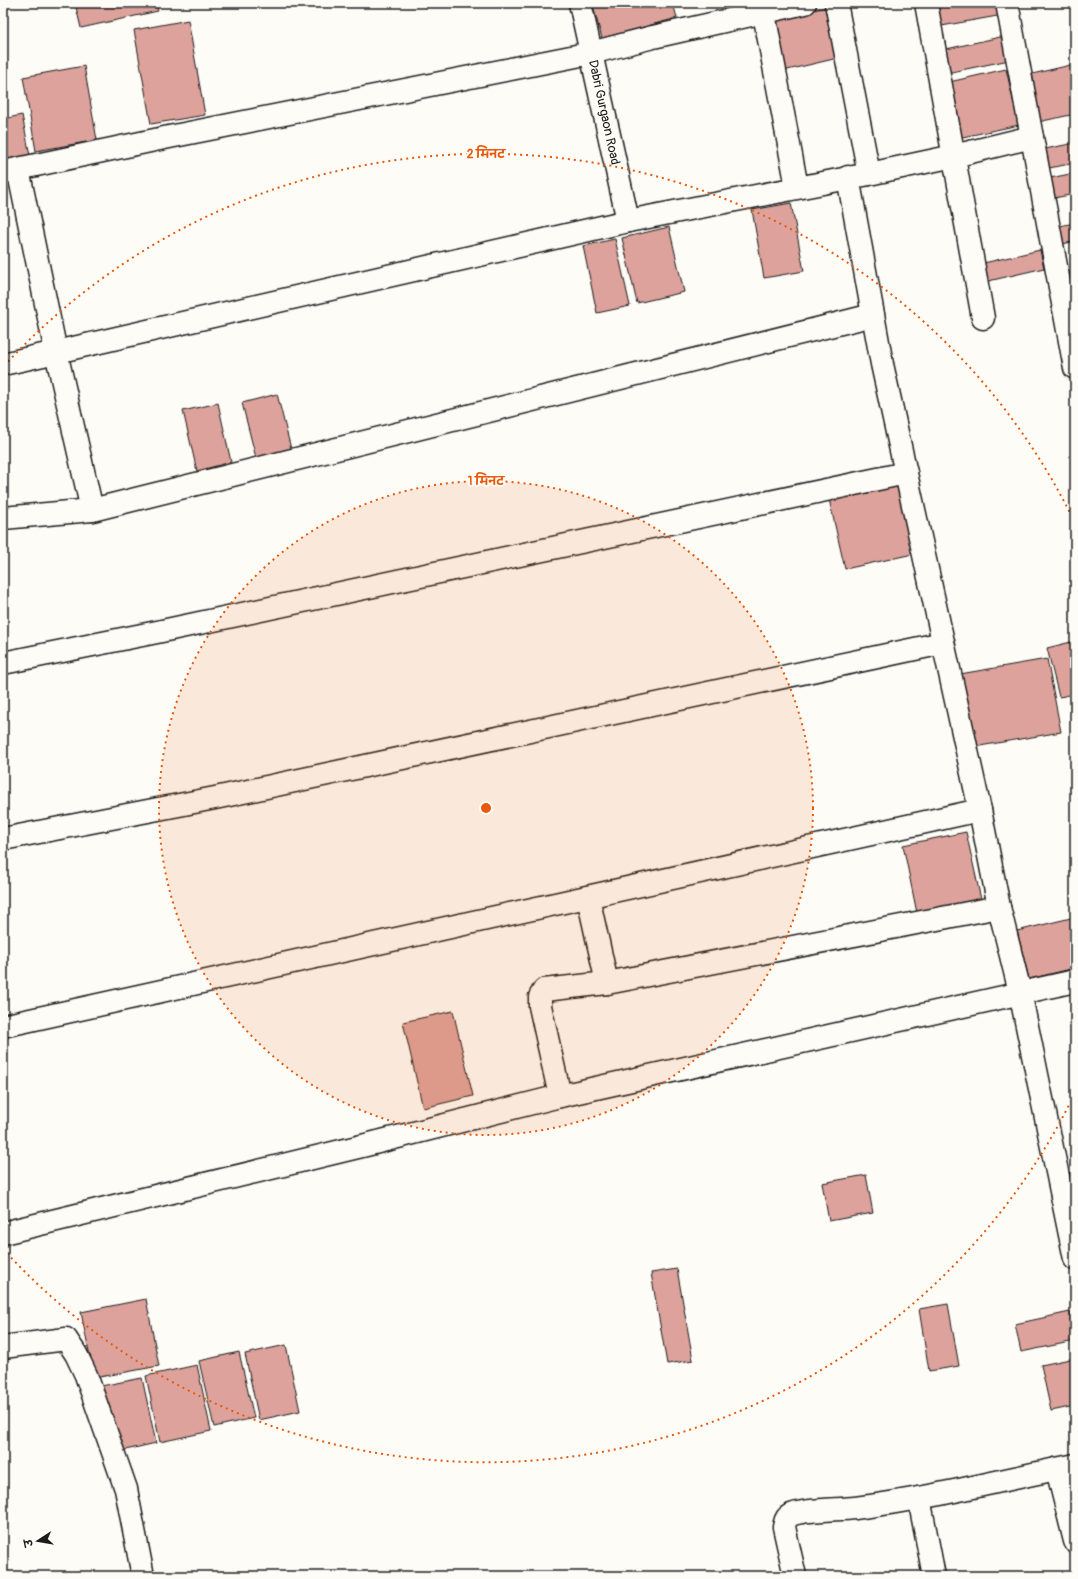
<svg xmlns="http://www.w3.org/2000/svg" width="1078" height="1579" viewBox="0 0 1078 1579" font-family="Pangolin,'Playpen Sans Deva',sans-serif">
	<rect width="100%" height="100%" fill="#fdfcf7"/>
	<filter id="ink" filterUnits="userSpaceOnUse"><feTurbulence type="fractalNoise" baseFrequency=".025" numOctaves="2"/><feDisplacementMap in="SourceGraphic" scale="8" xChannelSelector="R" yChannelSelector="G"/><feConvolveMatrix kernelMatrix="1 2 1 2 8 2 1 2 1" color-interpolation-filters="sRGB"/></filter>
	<g filter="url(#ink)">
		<g fill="#dca29b" stroke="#1c1c1c">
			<path d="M75,3h81l2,8 -77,17z"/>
			<path d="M592,3h81l4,15 -75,20z"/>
			<path d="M932,3h69l2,12 -67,12z"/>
			<path d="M830,6l12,51 -59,14 -12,-50z"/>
			<path d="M188,20l17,95 -54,9 -17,-94z"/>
			<path d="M1009,35l5,24 -67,14 -5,-23z"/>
			<path d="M1075,64v50l-37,8 -10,-47z"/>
			<path d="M84,66l13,74 -61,11 -13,-74z"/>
			<path d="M1006,69l13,56 -61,13 -13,-55z"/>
			<path d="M22,115l8,41 -27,6v-43z"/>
			<path d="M1075,143v20l-31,6 -4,-19z"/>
			<path d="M1075,173v21l-21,4 -4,-20z"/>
			<path d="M791,203l13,68 -40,7 -12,-68z"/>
			<path d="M1075,223v18l-12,3 -4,-18z"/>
			<path d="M669,227l15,65 -47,11 -15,-65z"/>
			<path d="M615,239l15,67 -33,7 -14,-67z"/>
			<path d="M1040,250l4,18 -64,15 -5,-18z"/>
			<path d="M277,394l14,55 -35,9 -14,-55z"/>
			<path d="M218,403l13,59 -34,9 -14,-60z"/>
			<path d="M897,484l16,70 -68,15 -16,-70z"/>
			<path d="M1075,641v53l-16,3 -12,-49z"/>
			<path d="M1047,659l14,73 -87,15 -14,-73z"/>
			<path d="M966,832l16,72 -64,14 -15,-73z"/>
			<path d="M1075,917v51l-46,11 -12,-48z"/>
			<path d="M453,1011l20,85 -50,12 -20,-86z"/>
			<path d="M866,1175l7,38 -44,8 -7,-38z"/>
			<path d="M677,1269l16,91 -26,4 -16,-91z"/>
			<path d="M146,1299l13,67 -65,12 -13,-66z"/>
			<path d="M948,1304l11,62 -30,5 -10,-62z"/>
			<path d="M1070,1312l5,29 -54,11 -6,-28z"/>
			<path d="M286,1345l14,66 -41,9 -14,-66z"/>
			<path d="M239,1352l15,66 -40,9 -15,-66z"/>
			<path d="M1075,1358v48l-24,5 -10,-46z"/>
			<path d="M197,1365l14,66 -51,11 -14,-66z"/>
			<path d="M142,1378l14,65 -39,9 -16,-66z"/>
		</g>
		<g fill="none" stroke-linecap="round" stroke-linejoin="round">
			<defs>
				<g id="street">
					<path id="s1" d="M580,3l48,218"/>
					<path d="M762,3l35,184"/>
					<path d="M836,3l33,171"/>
					<path d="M926,3l57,315"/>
					<path d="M1007,3l68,365"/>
					<path d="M18,169l38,183 572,-131 241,-47 85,-18 78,-19"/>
					<path d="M3,172l166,-35 422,-84 62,-16 152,-34"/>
					<path d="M848,177l34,187 98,446 19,97 21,85 55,267"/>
					<path d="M3,364l53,-12 36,158"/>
					<path d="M3,518l89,-8 781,-195"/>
					<path d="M3,663l154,-31 749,-159"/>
					<path d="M3,839l212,-41 728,-155"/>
					<path d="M588,897l19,86"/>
					<path d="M3,1026l977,-216"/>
					<path d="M560,1096l-20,-90v-9l4,-7 63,-7 392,-76"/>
					<path d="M3,1233l363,-88 194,-49 515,-115"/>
					<path d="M3,1347l63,-8 10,15 10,21 40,114 17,87"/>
					<path d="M1057,1469l18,72"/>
					<path d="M919,1498l15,78"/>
					<path d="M795,1576l-11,-49c1,-4 1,-9 5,-11 11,-7 50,-6 66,-8 74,-9 147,-28 220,-43"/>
				</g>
			</defs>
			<use href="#street" stroke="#1c1c1c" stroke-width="25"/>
			<use href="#street" stroke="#fdfcf7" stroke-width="22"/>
		</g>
	</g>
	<circle cx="486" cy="808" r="327" fill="#e8590c" fill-opacity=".12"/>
	<g fill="none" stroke="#e8590c" stroke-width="2" stroke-dasharray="2 4">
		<circle cx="486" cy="808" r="327"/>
		<path d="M1074 1095A654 654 0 0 1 4 1250M4 366A654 654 0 0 1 1074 521"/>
	</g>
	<g text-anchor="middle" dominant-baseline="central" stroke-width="4" stroke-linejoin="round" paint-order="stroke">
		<g font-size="13" fill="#1c1c1c" stroke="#fdfcf7">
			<text stroke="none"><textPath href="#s1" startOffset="112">Dabri Gurgaon Road</textPath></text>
		</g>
	</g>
	<circle cx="486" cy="808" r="6" fill="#e8590c" stroke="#fdfcf7" stroke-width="2"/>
	<g font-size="12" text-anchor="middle" font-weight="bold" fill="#e8590c" stroke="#fdfcf7" stroke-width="4" stroke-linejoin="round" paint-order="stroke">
		<text x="486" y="158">2 मिनट</text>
		<text x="486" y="485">1 मिनट</text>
	</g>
	<rect width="1078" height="1579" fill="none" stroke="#fdfcf7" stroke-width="16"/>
	<rect x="8" y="8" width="1062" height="1563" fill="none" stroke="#1c1c1c" stroke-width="1.5" filter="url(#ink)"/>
	<g transform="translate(38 1541) rotate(258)" stroke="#fdfcf7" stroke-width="3" paint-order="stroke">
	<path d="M0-3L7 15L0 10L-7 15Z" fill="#1c1c1c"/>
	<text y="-6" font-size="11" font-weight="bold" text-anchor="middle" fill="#1c1c1c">उ</text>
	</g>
</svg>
